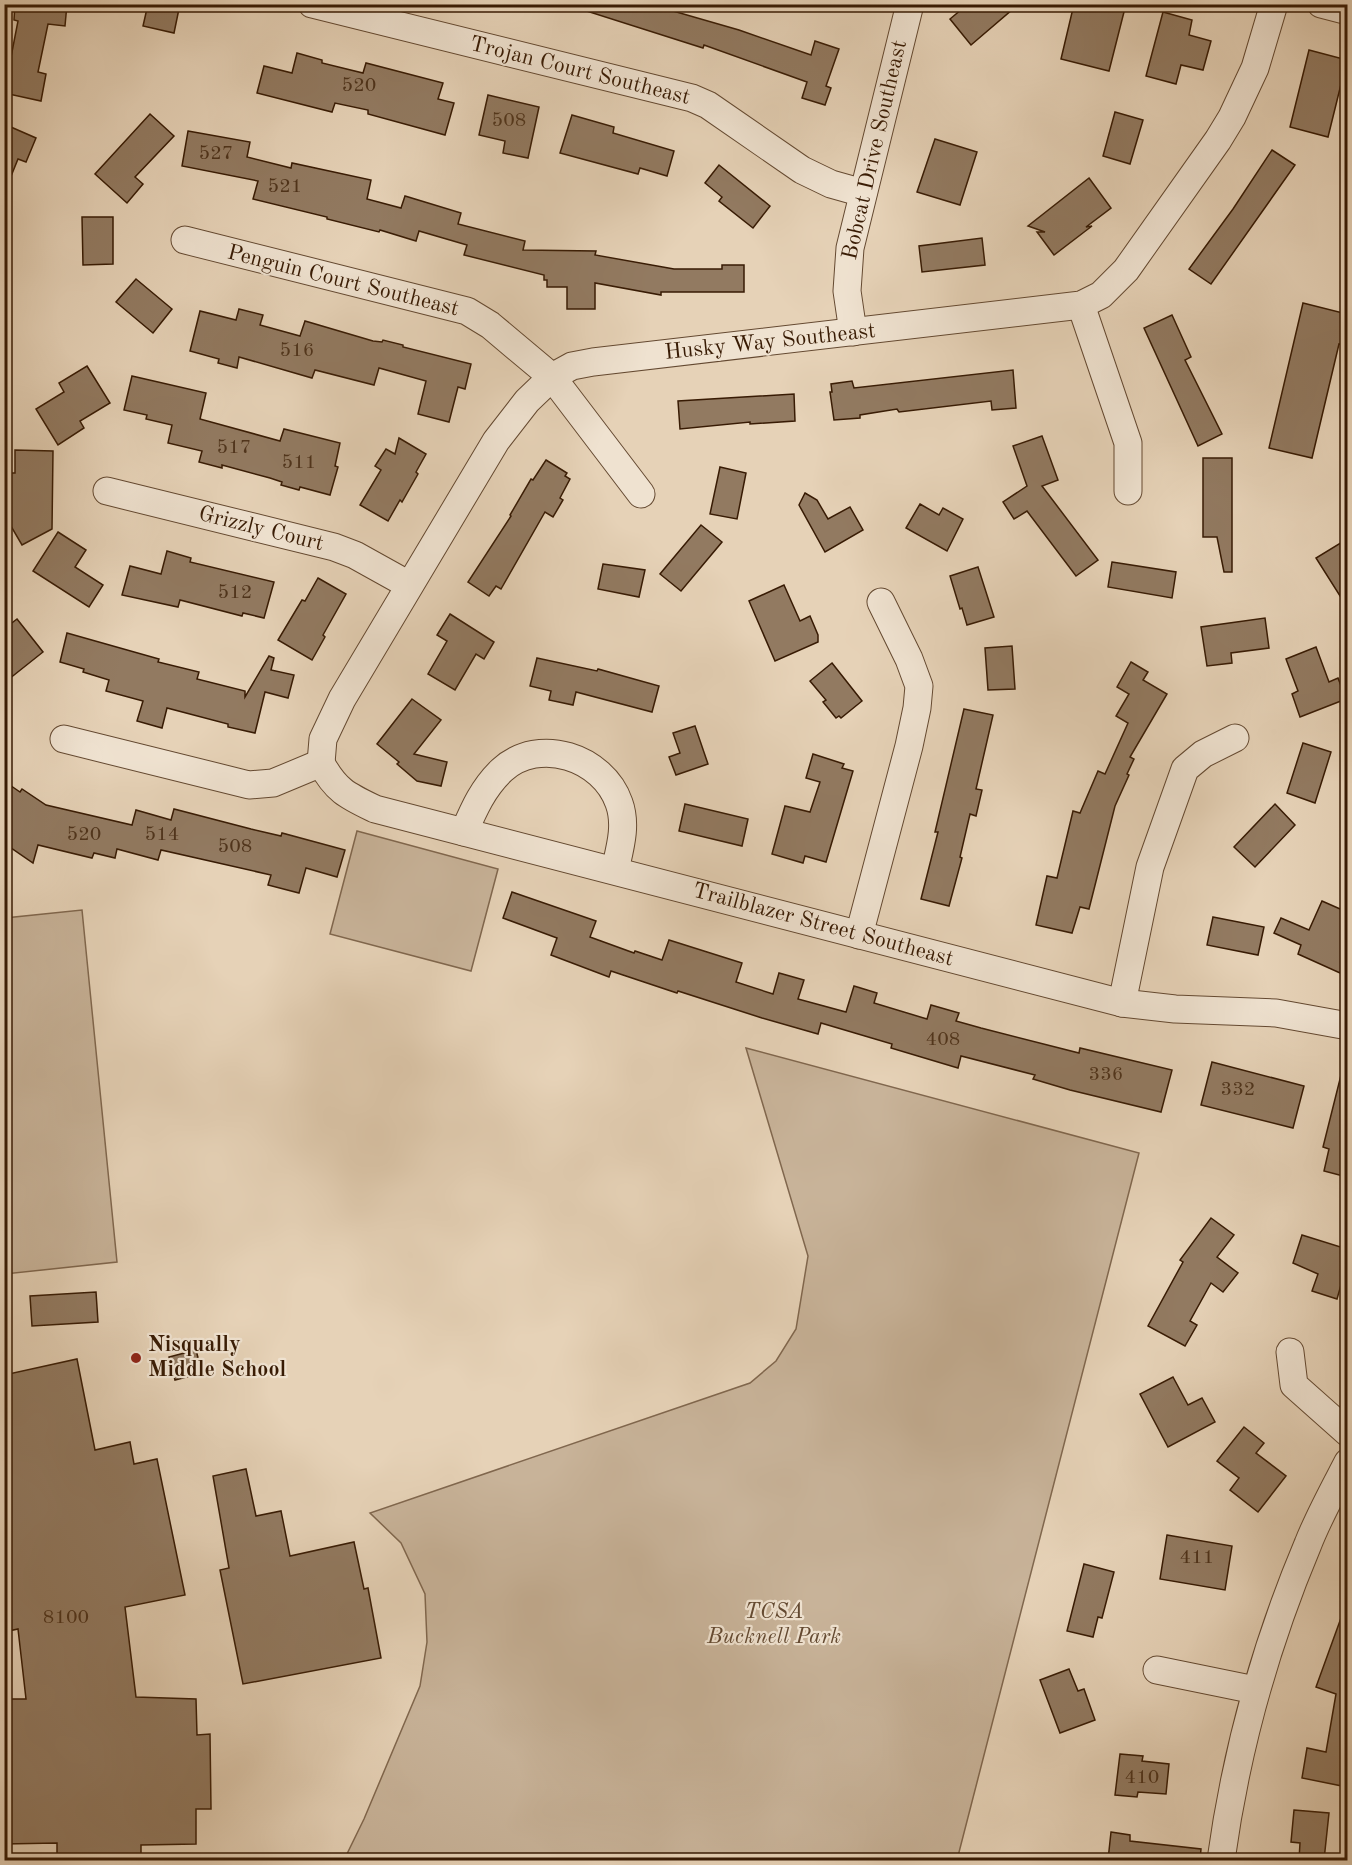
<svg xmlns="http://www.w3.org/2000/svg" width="1352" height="1865" viewBox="0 0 1352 1865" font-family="'Old Standard TT',serif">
	<rect width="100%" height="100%" fill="#e6d2b7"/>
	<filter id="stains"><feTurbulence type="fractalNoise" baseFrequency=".00333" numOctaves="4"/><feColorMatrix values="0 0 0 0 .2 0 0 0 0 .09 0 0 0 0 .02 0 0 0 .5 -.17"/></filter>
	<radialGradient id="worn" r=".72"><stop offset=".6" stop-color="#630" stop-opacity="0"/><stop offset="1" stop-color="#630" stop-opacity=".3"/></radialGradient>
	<g fill="#c8b399" stroke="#80674e" stroke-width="1.5">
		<path d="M357,831l141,38 -27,102 -141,-37z"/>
		<path d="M82,910l35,352 -112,12v-356z"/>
		<path d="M746,1048l393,105 -182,707h-613l20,-41 56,-133 7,-44 -2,-48 -24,-51 -31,-30 380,-130 26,-22 20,-32 12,-73z"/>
	</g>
	<g fill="#927a61" stroke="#381b04" stroke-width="1.5">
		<path d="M15,4h52l-2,22 -17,-2 -10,48 8,2 -5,27 -37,-8 14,-72 -4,-1z"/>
		<path d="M148,4h32l-6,29 -31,-7z"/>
		<path d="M577,4h90l-1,5 73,21 72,25 4,-14 24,8 -13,37 5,2 -6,17 -23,-7 5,-16 -103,-37 -1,3 -126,-40z"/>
		<path d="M968,4h51l-48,41 -21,-26z"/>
		<path d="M1074,4h36l15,4 -16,63 -48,-12z"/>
		<path d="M1163,12l29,8 -3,15 22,6 -8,29 -22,-5 -5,19 -30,-8z"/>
		<path d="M1309,50l38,10 -19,77 -38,-10z"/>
		<path d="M297,53l25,7v3l41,10 3,-10 77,20 -5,16 16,4 -9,32 -77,-21v-4l-33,-7 -3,9 -75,-19 7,-27 28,7z"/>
		<path d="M488,95l51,12 -11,51 -25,-5 2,-12 -26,-6z"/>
		<path d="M1115,112l28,8 -13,44 -27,-8z"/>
		<path d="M150,114l24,22 -39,41 8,7 -16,19 -32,-29z"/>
		<path d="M572,115l42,12 -1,6 61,18 -7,25 -27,-8 -2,6 -78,-21z"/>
		<path d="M4,124l32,14 -10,24 -8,-3 -13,32z"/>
		<path d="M188,131l62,11 -3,15 44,11 1,-5 79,17 -4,19 34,9 4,-12 56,17 -3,11 67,17 -2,9 73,1 -1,4 79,14h48v-4h22v27h-83v3l-66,-12v26h-28v-22h-20v-7h-3v-5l-80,-20 3,-10 -48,-14 -3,10 -36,-11 -1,2 -52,-13v-2l-74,-18 5,-18 -76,-15z"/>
		<path d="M935,139l42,13 -17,53 -43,-13z"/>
		<path d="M1272,150l23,15 -84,119 -22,-15 44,-60z"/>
		<path d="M719,165l51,41 -17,22 -34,-27 3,-4 -17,-14z"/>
		<path d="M1089,178l22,30 -25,19 6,-1 -38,29 -17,-23h8l-17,-6z"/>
		<path d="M82,217h31v47l-30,1z"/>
		<path d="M982,238l3,27 -63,7 -3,-26z"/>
		<path d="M136,279l36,30 -19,24 -37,-31z"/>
		<path d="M1303,303l44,11v32l-8,-2 -27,114 -43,-10z"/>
		<path d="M239,309l24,6 -3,10 40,11 5,-15 68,20 9,1 1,-2 20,5v2l68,17 -6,25 -7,-2 -9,35 -31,-8 8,-33 -47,-13 -5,17 -59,-15 -3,8 -73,-21 -2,11 -19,-5 1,-4 -29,-8 10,-40 36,9z"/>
		<path d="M1172,315l19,42 -6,3 37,74 -24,12 -54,-118z"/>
		<path d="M87,366l23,37 -30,18 4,7 -26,17 -22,-36 28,-17 -5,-9z"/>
		<path d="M1013,370l3,38 -24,2 -1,-9 -92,11 -2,-3 -37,6v3l-26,2 -4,-28h2l-1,-8 21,-3 2,7z"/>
		<path d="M132,376l74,17 -6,26 80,22 4,-12 56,14 -5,23 3,1 -8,28 -30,-8 -1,3 -18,-5 1,-3 -12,-4 -48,-13v3l-23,-6 3,-11 -34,-8 4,-18 -26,-6 1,-4 -23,-5z"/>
		<path d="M794,394l1,27 -45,3v-2l-70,7 -2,-28z"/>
		<path d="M1042,436l16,44 -16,6 56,74 -22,16 -49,-65 -13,8 -11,-17 24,-16 -14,-40z"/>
		<path d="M399,438l27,16 -10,18 2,2 -16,28 -2,-2 -12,21 -28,-16 21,-35 -6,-4 11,-17 9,5z"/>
		<path d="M15,450l38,1 -1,78 -30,16 -14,-24h-4v-48h11z"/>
		<path d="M1203,458h29v114h-8l-7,-35h-14z"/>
		<path d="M546,460l21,13 -2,3 5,3 -10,19 3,2 -10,17 -8,-5 -44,77 -5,-3 -7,10 -21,-14 43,-66 -1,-1 21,-36 2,1z"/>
		<path d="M720,467l26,6 -9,46 -27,-5z"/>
		<path d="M805,493l12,7 11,19 22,-12 13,23 -38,22 -26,-47z"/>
		<path d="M920,504l19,11 4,-7 20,11 -16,32 -41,-23z"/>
		<path d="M701,525l21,17 -41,49 -21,-17z"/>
		<path d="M58,532l28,18 -11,17 28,18 -14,22 -56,-36z"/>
		<path d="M1347,539v68l-31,-49z"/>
		<path d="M167,551l24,7 -1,4 84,20 -10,36 -21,-5 -1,3 -62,-16 -2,7 -56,-12 8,-29 31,8z"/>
		<path d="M1112,562l64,10 -4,26 -64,-11z"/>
		<path d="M603,564l42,6 -6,27 -41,-8z"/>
		<path d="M978,567l16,50 -27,8 -5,-17 -2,1 -10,-33z"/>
		<path d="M318,578l28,16 -23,41 2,2 -13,23 -34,-20 24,-40 3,1z"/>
		<path d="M784,585l16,36 10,-5 8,19v7l-43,19 -26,-60z"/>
		<path d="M450,614l44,28 -10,17 -8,-5 -21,36 -27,-16 19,-33 -10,-6z"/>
		<path d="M1265,618l4,30 -38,5 1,10 -25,3 -6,-39z"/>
		<path d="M17,619l26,33 -39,31v-54z"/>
		<path d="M67,633l92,26 -1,3 41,10 -2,7 48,12v6l24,-41 5,2 -3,12 23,5 -6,23 -23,-6 -10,41 -27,-6v-3l-61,-16 -5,20 -25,-7 6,-20 -37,-10 3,-11 -26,-8 1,-3 -24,-7z"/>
		<path d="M1012,646l3,43 -27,1 -3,-42z"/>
		<path d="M1316,647l13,35 9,-4 8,21 -46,18 -8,-23 6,-3 -12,-32z"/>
		<path d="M537,658l60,13 1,-2 61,17 -7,26 -76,-20 -3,13 -24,-5 2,-9 -21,-5z"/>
		<path d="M1131,662l17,10 -5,8 24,14 -37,63 4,2 -7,15 2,1 -14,31 -26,103 -9,-2 -8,26 -36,-8 11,-49 10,2 16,-67 7,2 18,-42 7,3 23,-51 -12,-7 13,-22 -12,-7z"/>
		<path d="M832,663l30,38 -21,17 -2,-2 -3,2 -13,-16 3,-2 -16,-19z"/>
		<path d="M412,699l29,21 -27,34 33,8 -6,24 -24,-5 -20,-17 2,-2 -22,-18z"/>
		<path d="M964,709l29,6 -17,74 6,1 -6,26 -6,-2 -10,43 2,1 -13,48 -28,-7 17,-67h-3z"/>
		<path d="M695,726l13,38 -32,11 -7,-18 11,-4 -7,-20z"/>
		<path d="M1303,743l28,9 -16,51 -28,-10z"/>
		<path d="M813,754l31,10 -2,4 11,3 -27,91 -21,-6 -2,7 -31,-9 13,-48 25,6 10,-30 -14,-4z"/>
		<path d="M4,781l16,11 2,-3 24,16 86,20 4,-15 35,10 3,-11 77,20 30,7 1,-3 63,17 -8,27 -31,-9 -7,25 -31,-8 3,-10 -110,-25 -3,10 -41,-11 -2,9 -21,-5 -2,5 -54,-13 -5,18 -29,-20z"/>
		<path d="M685,804l63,15 -6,27 -63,-15z"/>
		<path d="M1275,804l20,21 -40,42 -21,-20z"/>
		<path d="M512,892l84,29 -6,16 44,16 1,-2 27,9 7,-20 73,23 -6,19 37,12 6,-21 25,7 -6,19 48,13 8,-26 23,7 -3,10 53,16 4,-14 28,8 -3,8 25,7 98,25 1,-5 92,22 -11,42 -91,-22 -37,-11 2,-4 -74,-19 -3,12 -67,-20 1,-4 -71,-21 -3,11 -56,-16 -84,-27 -1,2 -66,-22 -2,6 -58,-22 6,-17 -54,-20z"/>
		<path d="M1322,901l25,11v44l-7,17 -42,-19 3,-9 -27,-12 7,-15 28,12z"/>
		<path d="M1213,917l51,10 -6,28 -51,-10z"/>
		<path d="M1212,1062l92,24 -11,42 -92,-23z"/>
		<path d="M1341,1075l6,1v101l-23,-6 5,-22 -6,-2z"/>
		<path d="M1211,1218l23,17 -17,22 21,16 -15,19 -12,-9 -21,38 7,4 -12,21 -37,-20 35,-64 -3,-2z"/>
		<path d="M1302,1235l45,14v15l-10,35 -25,-8 6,-17 -25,-11z"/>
		<path d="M96,1292l2,30 -66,4 -2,-30z"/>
		<path d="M196,1350l6,23 -27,7 -6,-23z"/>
		<path d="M77,1359l18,91 35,-8 4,22 23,-5 28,136 -60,12 11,90 60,2 1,36 13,-1 1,75h-15v35l-55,1v15h-84v-17l-53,1v-145h22l-8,-70 -14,3v-257z"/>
		<path d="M1173,1377l15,28 14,-7 13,24 -47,25 -28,-53z"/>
		<path d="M1244,1427l20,16 -8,10 30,23 -28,36 -28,-22 9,-12 -22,-17z"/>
		<path d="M246,1469l10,47 25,-5 9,45 64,-14 10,47 4,-1 13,70 -138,26 -23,-114 9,-2 -16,-92z"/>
		<path d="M1167,1535l65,11 -7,44 -65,-11z"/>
		<path d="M1084,1564l30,8 -12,46 -4,-1 -5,20 -26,-6z"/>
		<path d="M1345,1607h2v180l-45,-9 5,-30 19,4 10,-58 -20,-7z"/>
		<path d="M1069,1669l9,22 6,-2 11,31 -35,13 -20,-53z"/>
		<path d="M1120,1754l23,2 -1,5 27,3 -3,30 -28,-2 -1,5 -22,-2z"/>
		<path d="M1294,1810l35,3 -5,47h-25l1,-17 -9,-1z"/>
		<path d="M1111,1832l19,3v6l71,8 -1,11h-92z"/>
	</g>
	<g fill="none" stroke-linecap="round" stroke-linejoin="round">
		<defs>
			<g id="minor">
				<path d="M312,4l380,94 16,7 94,65 29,14 32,9"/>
				<path d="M1321,4l27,7"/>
				<path d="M185,240l282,71 23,14 62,52 89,117"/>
				<path d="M1081,305l47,138v48"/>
				<path d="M853,332l-6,-41 3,-43 60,-244"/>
				<path d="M107,491l227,56 21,8 54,30"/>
				<path d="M64,739l185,46 24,-2 48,-20"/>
				<path d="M321,763l2,-24 19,-40 154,-258 31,-40 25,-24 20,-11 21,-4 488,-57 20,-10 25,-25 92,-130 14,-23 23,-49 19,-64"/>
				<path d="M321,763c15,28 27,33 54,46l747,194 53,6 101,4 72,13"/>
				<path d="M464,832c10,-23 19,-44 38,-62 37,-34 101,-13 117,33 8,22 1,45 -4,67"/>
				<path d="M859,935l50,-189 8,-38 2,-22 -10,-27 -28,-57"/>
				<path d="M1122,1003l28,-136 35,-98 18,-15 32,-16"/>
				<path d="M1290,1352l4,33 54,48"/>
				<path d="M1157,1670l98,20"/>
				<path d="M1221,1860c15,-109 44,-214 87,-316 11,-28 26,-55 40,-82"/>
			</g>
		</defs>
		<use href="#minor" stroke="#644931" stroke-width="29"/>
		<use href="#minor" stroke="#efe2d0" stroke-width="27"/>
	</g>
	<circle fill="#8f2418" stroke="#efe2d0" stroke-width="2" cx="136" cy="1358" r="6"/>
	<g text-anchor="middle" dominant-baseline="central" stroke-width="4.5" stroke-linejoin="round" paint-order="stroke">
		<g font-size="20" fill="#4e331b">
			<text x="359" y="86">520</text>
			<text x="509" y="121">508</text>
			<text x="216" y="154">527</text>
			<text x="285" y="187">521</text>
			<text x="297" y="351">516</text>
			<text x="234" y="448">517</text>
			<text x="299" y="463">511</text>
			<text x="235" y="593">512</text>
			<text x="84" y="835">520</text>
			<text x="162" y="835">514</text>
			<text x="235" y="847">508</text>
			<text x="943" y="1040">408</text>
			<text x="1106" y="1075">336</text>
			<text x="1238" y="1090">332</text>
			<text x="1197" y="1558">411</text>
			<text x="66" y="1618">8100</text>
			<text x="1142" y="1778">410</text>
		</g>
		<g font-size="22" fill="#381b04" stroke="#efe2d0">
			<text transform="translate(580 71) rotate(14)">Trojan Court Southeast</text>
			<text transform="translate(875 150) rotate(-77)">Bobcat Drive Southeast</text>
			<text transform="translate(343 281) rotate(14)">Penguin Court Southeast</text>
			<text transform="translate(770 342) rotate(-6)">Husky Way Southeast</text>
			<text transform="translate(261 529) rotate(14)">Grizzly Court</text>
			<text transform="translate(823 925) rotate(15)">Trailblazer Street Southeast</text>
		</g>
		<g font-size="22" font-weight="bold" fill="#381b04" stroke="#efe2d0" text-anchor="start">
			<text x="148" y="1345">Nisqually<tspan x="148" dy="25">Middle School</tspan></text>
		</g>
		<g font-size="22" font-style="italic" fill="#634931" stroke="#efe2d0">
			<text x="774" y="1612">TCSA<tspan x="774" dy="25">Bucknell Park</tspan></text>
		</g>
	</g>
	<rect width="1352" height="1865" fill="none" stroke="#e6d2b7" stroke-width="24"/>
	<rect x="6" y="6" width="1340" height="1853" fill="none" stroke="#381b04" stroke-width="3"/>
	<rect x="12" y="12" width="1328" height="1841" fill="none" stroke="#381b04" stroke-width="1.5"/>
	<rect width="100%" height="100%" filter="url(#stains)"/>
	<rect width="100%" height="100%" fill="url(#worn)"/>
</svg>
